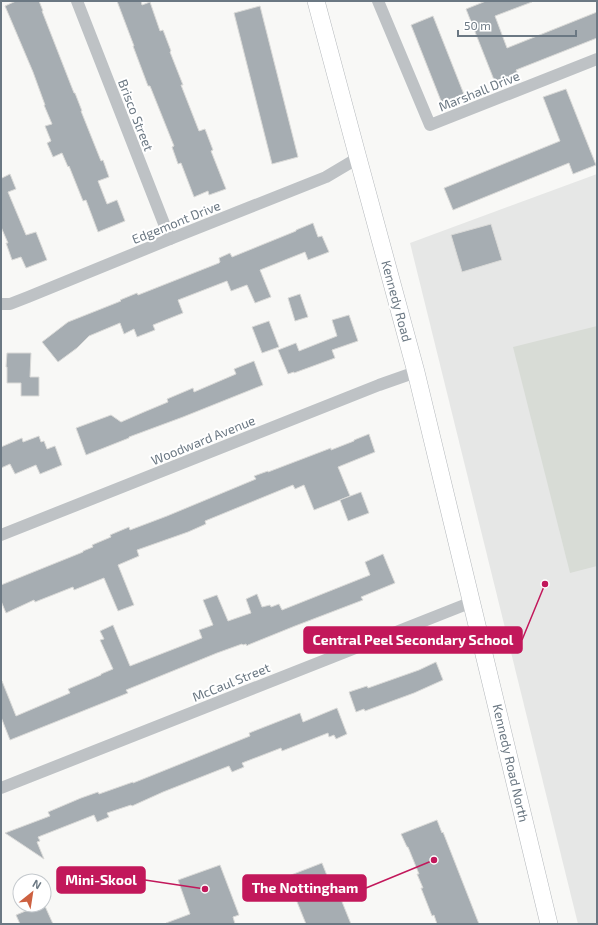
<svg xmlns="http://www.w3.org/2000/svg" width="598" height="925" viewBox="0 0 598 925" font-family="'Exo 2',sans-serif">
	<rect width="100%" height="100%" fill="#f8f8f6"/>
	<path fill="#e6e7e6" d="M597,174v750h-19l-168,-681z"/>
	<path fill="#d8dcd6" d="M597,326v240l-27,7 -57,-226z"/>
	<g fill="#a6adb2" stroke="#dadad8">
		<path d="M16,1h23l4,10h-1l32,82h1l7,18h-1l20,50 2,-1 6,17 -11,4 9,23 10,-4 8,21 -27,11 -12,-32 -3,1 -14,-35 -1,1 -6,-14 -9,4 -6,-14 4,-2 -6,-15 7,-2 -8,-19h1l-12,-33 -28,-66z"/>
		<path d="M117,1h24l1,4 8,-3 10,29 3,-1 8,21 -1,1 13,33h-2l18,46 6,-2 8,21 -2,1 15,38 -17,6 -1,-4 -14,6 -13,-34 -3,1 -6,-17 2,-1 -24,-60h-2l-15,-40h1z"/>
		<path d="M486,1h46v1l-37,14 12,32 90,-36v26l-81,32 3,6 -23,9 -30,-76z"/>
		<path d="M260,6l38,151 -26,7 -38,-151z"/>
		<path d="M433,16l32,81 -22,9 -32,-81z"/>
		<path d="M566,89l30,76 -23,9 -4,-11 -116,47 -9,-22 116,-47 -17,-44z"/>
		<path d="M10,174l6,15 -8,3 18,43 10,-3 11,28 -21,8 -5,-11 -9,3 -6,-17h2l-7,-16v-50l1,1z"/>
		<path d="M313,223l5,14 4,-1 7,16 -21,8 -3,-8 -45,18 11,27 -16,6 -8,-18 -16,6 -4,-10 -49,19 5,13 -30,12 2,5 -18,7 -3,-8 -10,5 -4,-11 -31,13 -12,12 -19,14 -16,-20 26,-20 53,-21 -1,-1 17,-7 1,2 81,-32 1,-1 -1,-4 11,-5 2,4 64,-26v-1z"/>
		<path d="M491,224l11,36 -40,12 -11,-37z"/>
		<path d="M300,294l8,23 -13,4 -7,-23z"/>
		<path d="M349,315l9,26 -26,9 3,8 -41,15v-1l-6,2 -10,-24 18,-7 3,8 38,-15 -5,-16z"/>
		<path d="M269,321l10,26 -17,6 -10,-26z"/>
		<path d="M7,353h24l-1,24h9v19h-18v-13h-14v-16h-1z"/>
		<path d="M254,361l9,24 -80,32 -54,20v1l-43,17 -10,-27 35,-13 10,7 23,-10 24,-10 -1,-3 26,-11 1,4 42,-18 -2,-5z"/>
		<path d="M369,434l6,18 -37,15 12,29 -36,14 -10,-25 -9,4 -2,-4 -88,36 1,3 -18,8 -51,18 2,6 -21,9 16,40 -16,6 -14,-33 -30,12 -1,-3 -38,15 -1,-2 -28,13 -5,-12v-16l82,-33v-1l10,-4 -1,-2 19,-8 -1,-2 19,-8 1,3 37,-14 89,-37 -2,-3 14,-5v1l63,-24v2l23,-9v-1z"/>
		<path d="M39,436l2,6 3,-1 3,8 8,-3 7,19 -22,9 -4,-9 -21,9 -5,-10 -9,4v-21l21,-9 1,4z"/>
		<path d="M361,492l8,21 -21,8 -8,-21z"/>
		<path d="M383,554l12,29 -34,14 2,3 -68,26 -47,19 -1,1 -1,-2 -3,1 -1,-1 -25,9 -91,37 2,3 -118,47 -9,-23v-36h1l14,35 54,-23 -2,-4 33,-14v-1l12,-5 -13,-29 4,-1 -4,-8 13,-6 17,41 72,-28 -3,-8 14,-5 -10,-25 14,-5 11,26 23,-8 -5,-14 11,-5 5,13 8,-2 1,2 8,-3 3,6 88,-35 -5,-13z"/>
		<path d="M436,662l7,18 -29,13 -49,18 -1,-2 -8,3 -7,-20 18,-6 1,2 51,-18z"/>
		<path d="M337,708l10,26 -11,5 -2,-4 -5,2 -1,-4 -46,18 -1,-3 -39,15 2,4 -12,5 -3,-6 -66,26 -31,14 -1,-1 -24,8 2,4 -12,5 -3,-7 -56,22 2,4 -3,1 7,17 -39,-26 45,-17 -2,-4 33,-14 17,-6 1,2 34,-12v1l117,-47 -1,-3 51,-20 3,9z"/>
		<path d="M437,820l5,13 1,-1 36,92h-42l-3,-9 -2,1 -11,-28h2l-6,-14h2l-11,-27h-1l-6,-13z"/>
		<path d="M322,863l6,15 4,-1 19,47h-45l-13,-32 4,-2 -6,-15z"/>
		<path d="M220,865l19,50 -6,2 2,7h-69v-1l24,-9 -12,-34z"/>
		<path d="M44,904l9,20h-33l-4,-9 24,-10h4z"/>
	</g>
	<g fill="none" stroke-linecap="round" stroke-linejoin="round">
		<defs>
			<path id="secondary" d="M316,1l42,157 58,214 133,552"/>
		</defs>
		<use href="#secondary" stroke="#b3b7bb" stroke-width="18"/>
		<g stroke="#bec2c5" stroke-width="12">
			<path d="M77,1l93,238"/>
			<path d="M378,1l52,124 167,-66"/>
			<path d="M1,304h9l18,-7 142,-58 156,-62 32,-19"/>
			<path d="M1,535l378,-150 37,-13"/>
			<path d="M1,788l471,-186"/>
		</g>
		<use href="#secondary" stroke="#fff" stroke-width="17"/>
	</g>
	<g text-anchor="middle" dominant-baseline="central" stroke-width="4" stroke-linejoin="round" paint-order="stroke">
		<g font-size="13" fill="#6b7883" stroke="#fff">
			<text transform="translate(479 91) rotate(-22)">Marshall Drive</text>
			<text transform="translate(136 115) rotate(69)">Brisco Street</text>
			<text transform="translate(176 222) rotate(-22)">Edgemont Drive</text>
			<text transform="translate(397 301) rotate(75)">Kennedy Road</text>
			<text transform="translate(203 440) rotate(-22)">Woodward Avenue</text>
			<text transform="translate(231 682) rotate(-22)">McCaul Street</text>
			<text transform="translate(511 763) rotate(77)">Kennedy Road North</text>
		</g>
	</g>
	<path fill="none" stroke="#c2185b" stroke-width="1.5" d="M545 584L522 640M205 889L145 880M434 860L366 888"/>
	<g fill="#c2185b" stroke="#fff" stroke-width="1.5">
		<circle cx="545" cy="584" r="4"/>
		<circle cx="205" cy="889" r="4"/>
		<circle cx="434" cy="860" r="4"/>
	</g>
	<g fill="#c2185b" stroke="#c2185b" stroke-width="1.5">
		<rect x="304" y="627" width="218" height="26" rx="4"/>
		<rect x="57" y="867" width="88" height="26" rx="4"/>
		<rect x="243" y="875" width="123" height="26" rx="4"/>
	</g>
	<g font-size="14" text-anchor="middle" font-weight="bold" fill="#fff">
		<text x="413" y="645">Central Peel Secondary School</text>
		<text x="101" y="885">Mini-Skool</text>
		<text x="305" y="893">The Nottingham</text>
	</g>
	<rect width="598" height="925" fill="none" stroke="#6b7883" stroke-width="4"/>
	<g transform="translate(32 893) rotate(30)"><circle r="19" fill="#ffffff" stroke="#c4c9cd"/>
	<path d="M0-3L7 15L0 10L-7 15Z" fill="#cd6141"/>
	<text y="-6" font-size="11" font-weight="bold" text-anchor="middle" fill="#6b7883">N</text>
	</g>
	<path d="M458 30v6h118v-6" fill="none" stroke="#6b7883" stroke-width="2"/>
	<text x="464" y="30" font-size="12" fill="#6b7883" stroke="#ffffff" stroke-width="3" paint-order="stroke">50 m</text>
</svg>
